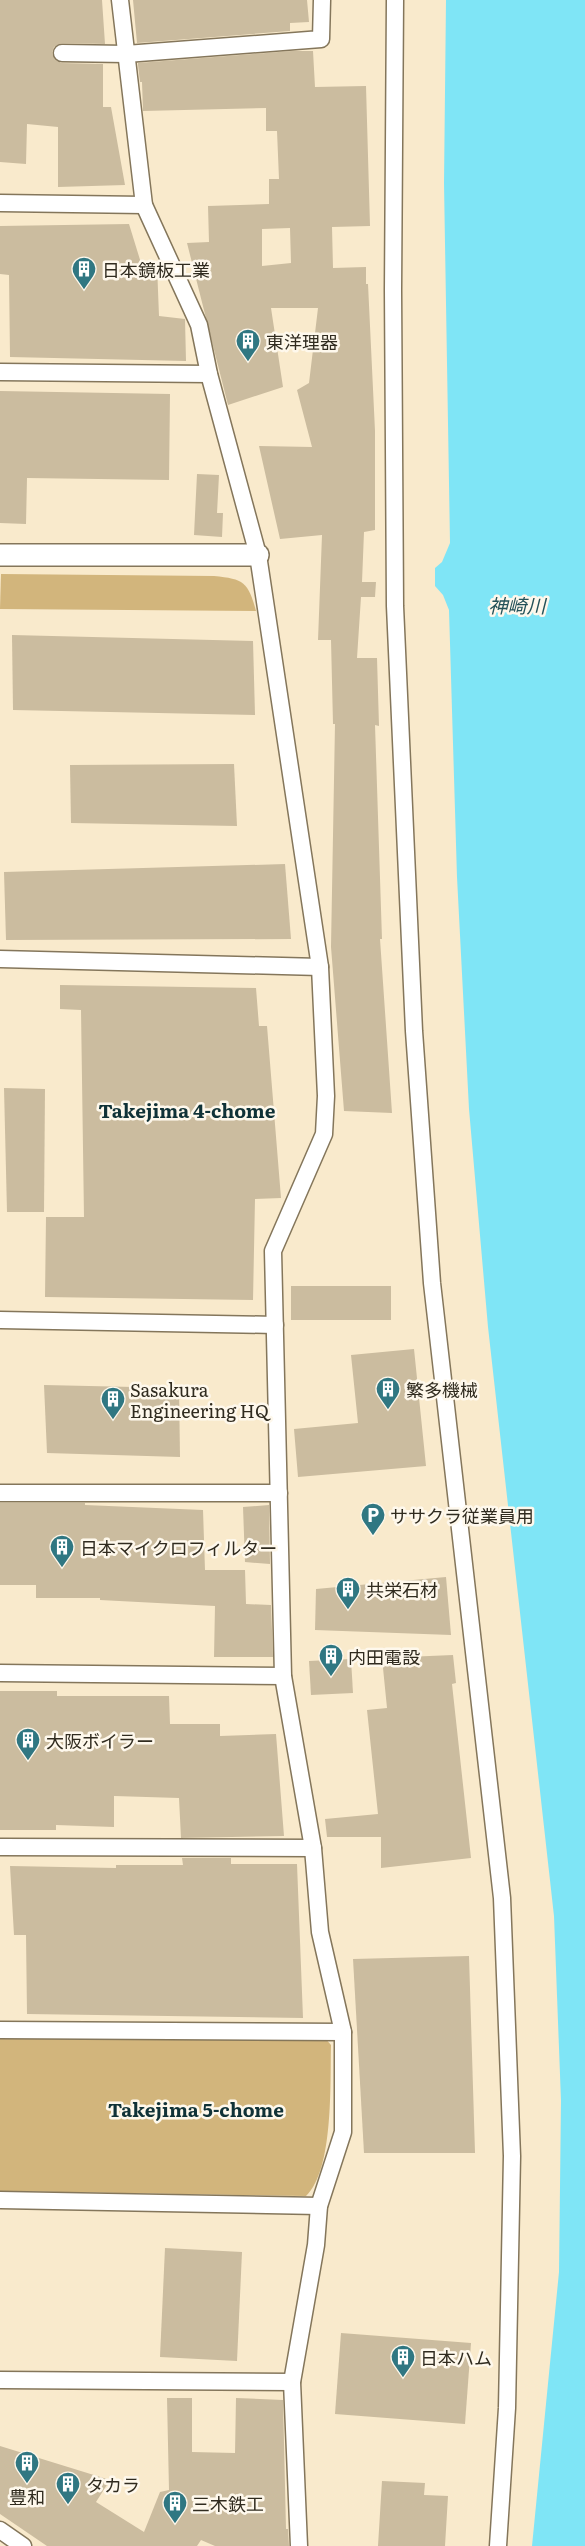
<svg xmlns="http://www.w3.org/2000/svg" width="585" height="2546" viewBox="0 0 585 2546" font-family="Literata,'Noto Sans JP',serif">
	<rect width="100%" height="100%" fill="#f9eacc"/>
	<g fill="#d2b57c">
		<path d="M1,574l213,2c30,3 34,6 42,35l-256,-2z"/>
		<path d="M0,2034l324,3 7,8c-1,37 3,125 -25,151l-306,-5z"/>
	</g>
	<path fill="#7fe5f6" d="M446,0h139v2546h-53l27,-274 2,-171 -7,-185 -66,-589 -19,-218 -12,-232 -8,-267 -6,-15 -8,-9v-18l7,-6 8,-19 -6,-360z"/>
	<g fill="#cbbc9f" fill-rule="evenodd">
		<path d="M0,0h102l3,44 -43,-1 -8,4 -2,6 2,5 7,5 42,1v43h8l14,78 -67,2v-60l-31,-3 -1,40 -26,-2z"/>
		<path d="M133,0h174l2,22 -19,1v8l-153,12z"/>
		<path d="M291,51h22l2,36 51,-1 4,140 -38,1 1,41 33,-1v17h2l7,147v99l-11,2 -2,50h14l-1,15h-14l-4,61h20l2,68 -4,-1 7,214h-2l12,174 -48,-2 -13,-164 4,-223h-2l-2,-84h-13l4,-105 -42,4 -21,-93 53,1 -15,-57 12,-7 9,-75h-47l12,79 -55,18 -41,-162 22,-1 -1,-36 61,-2v-25h10l-2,-48h-11v-23l-123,3 -1,-29h-2l-2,-17v-2zM290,228l1,35 -29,3v-37z"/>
		<path d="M129,224l12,39 16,2 2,51 26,3 1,42 -176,-4 -1,-82 -9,-1v-48z"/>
		<path d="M0,391l170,3 -1,86 -142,-2 -1,46 -26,-1z"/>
		<path d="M197,474l22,1 -2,38h6l-1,24 -28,-2z"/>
		<path d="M12,635l241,6 2,74 -242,-5z"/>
		<path d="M234,764l3,62 -166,-3 -1,-58z"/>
		<path d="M285,864l6,75 -285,1 -2,-68z"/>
		<path d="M60,985l196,3 3,38h8l14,172 -26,1 -2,101 -208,-3 1,-80h38l-3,-207 -21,-1z"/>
		<path d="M4,1088l41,1 -1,123h-37z"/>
		<rect x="291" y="1286" width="100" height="34"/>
		<path d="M414,1349l12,117 -128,11 -4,-48 64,-6 -7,-68z"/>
		<path d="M44,1385l135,3 1,69 -133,-4z"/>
		<path d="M0,1503h85v2l118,5 2,60h40l1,34 25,1 2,52h-59l1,-51 -115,-6v-2h-64v-13h-36z"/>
		<path d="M269,1505l1,59 -25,-2 -2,-55z"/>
		<path d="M446,1577l5,58 -136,-5 1,-41z"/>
		<path d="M453,1655l3,28 -4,1 19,174 -90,10v-31h-54l-2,-18 53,-5 -11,-104 20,-2 -5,-50z"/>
		<path d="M351,1659l2,34 -42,2 -2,-34z"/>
		<path d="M0,1691h57v5h112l1,28h50v12l56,-2 8,102 -103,2 -2,-40 -65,-2v31l-58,-2v5h-56z"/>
		<path d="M182,1858h49v6h66l6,154 -276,-4 -1,-79h-12l-4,-69 106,2v-3h67z"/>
		<path d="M469,1956l6,197h-111l-11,-194z"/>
		<path d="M165,2248l77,4 -5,109 -77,-4z"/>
		<path d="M341,2333l130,10 -6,81 -130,-10z"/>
		<path d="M167,2398h25v54l43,1 1,-55 47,2 3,129h2l1,17h-74l-14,-6 -4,6h-150l-47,-32v-68l110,34 -14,22 48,30 16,-40 9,-2z"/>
		<path d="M382,2481l43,2 -1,12 24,1 -3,50h-67z"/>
	</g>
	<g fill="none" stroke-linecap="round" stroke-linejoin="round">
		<defs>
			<g id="minor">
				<path d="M120,0l24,205 55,120 10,49 49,181 62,412 6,129 -2,38 -51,117 10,425 30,172 7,84 23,100v100l-24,74 -3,39 -24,137 7,164"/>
				<path d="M395,0l-2,290 2,316 19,425 18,252 70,615 10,258 -5,252 -9,138"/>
				<path d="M62,53l64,1 195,-15 1,-39"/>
				<path d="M0,203l144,2"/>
				<path d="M0,372l209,2"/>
				<path d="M0,959l320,8"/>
				<path d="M0,1320l275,5"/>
				<path d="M0,1493h279"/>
				<path d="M0,1673l283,3"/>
				<path d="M0,1847l313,1"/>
				<path d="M0,2030l343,2"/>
				<path d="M0,2200l319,6"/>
				<path d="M0,2380l292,2"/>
				<path d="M0,2530l23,16"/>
			</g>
			<path id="tertiary" d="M0,555h258"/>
		</defs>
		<use href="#minor" stroke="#84765b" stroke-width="19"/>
		<use href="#tertiary" stroke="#84765b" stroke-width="24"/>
		<use href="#minor" stroke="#fff" stroke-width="16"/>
		<use href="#tertiary" stroke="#fff" stroke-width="21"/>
	</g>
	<defs>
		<symbol id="building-pin" viewBox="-11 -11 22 30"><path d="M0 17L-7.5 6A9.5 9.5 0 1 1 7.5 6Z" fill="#307782" stroke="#fef8ec"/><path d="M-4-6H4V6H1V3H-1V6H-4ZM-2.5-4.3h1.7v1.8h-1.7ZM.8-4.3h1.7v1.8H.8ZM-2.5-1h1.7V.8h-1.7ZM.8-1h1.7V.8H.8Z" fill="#fff"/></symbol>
		<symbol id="parking-pin" viewBox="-11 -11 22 30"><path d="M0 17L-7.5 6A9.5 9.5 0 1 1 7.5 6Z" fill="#307782" stroke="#fef8ec"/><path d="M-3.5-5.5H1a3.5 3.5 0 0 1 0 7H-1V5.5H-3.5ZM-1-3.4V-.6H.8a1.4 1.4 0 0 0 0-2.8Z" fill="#fff"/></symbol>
	</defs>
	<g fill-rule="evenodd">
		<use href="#building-pin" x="70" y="255" width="28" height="38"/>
		<use href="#building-pin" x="234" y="327" width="28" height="38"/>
		<use href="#building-pin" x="374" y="1375" width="28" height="38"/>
		<use href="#building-pin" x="99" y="1385" width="28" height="38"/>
		<use href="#parking-pin" x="359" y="1501" width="28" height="38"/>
		<use href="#building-pin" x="48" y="1533" width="28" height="38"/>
		<use href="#building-pin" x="334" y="1575" width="28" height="38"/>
		<use href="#building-pin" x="317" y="1642" width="28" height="38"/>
		<use href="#building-pin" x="14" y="1726" width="28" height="38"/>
		<use href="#building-pin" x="389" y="2343" width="28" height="38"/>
		<use href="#building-pin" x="13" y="2449" width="28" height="38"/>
		<use href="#building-pin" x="54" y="2470" width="28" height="38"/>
		<use href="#building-pin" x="161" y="2489" width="28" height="38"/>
	</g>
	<g text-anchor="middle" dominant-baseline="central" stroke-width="5" stroke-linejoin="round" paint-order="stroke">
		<g font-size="18" fill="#302b1f" stroke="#fef8ec" text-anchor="start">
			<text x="102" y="269">日本鏡板工業</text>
			<text x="266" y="341">東洋理器</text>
			<text x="130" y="1389">Sasakura<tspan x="130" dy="21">Engineering HQ</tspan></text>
			<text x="406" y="1389">繁多機械</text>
			<text x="390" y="1515">ササクラ従業員用</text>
			<text x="80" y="1547">日本マイクロフィルター</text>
			<text x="366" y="1589">共栄石材</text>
			<text x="348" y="1656">内田電設</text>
			<text x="46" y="1740">大阪ボイラー</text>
			<text x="420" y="2357">日本ハム</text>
			<text x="86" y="2484">タカラ</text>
			<text x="27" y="2496" text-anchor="middle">豊和</text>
			<text x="192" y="2503">三木鉄工</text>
		</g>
		<g font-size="19" font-style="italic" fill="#245259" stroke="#fef8ec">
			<text x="517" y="605">神崎川</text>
		</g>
		<g font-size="19" font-weight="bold" fill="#103237" stroke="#fef8ec">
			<text x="187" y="1110">Takejima 4-chome</text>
			<text x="196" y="2109">Takejima 5-chome</text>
		</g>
	</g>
</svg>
